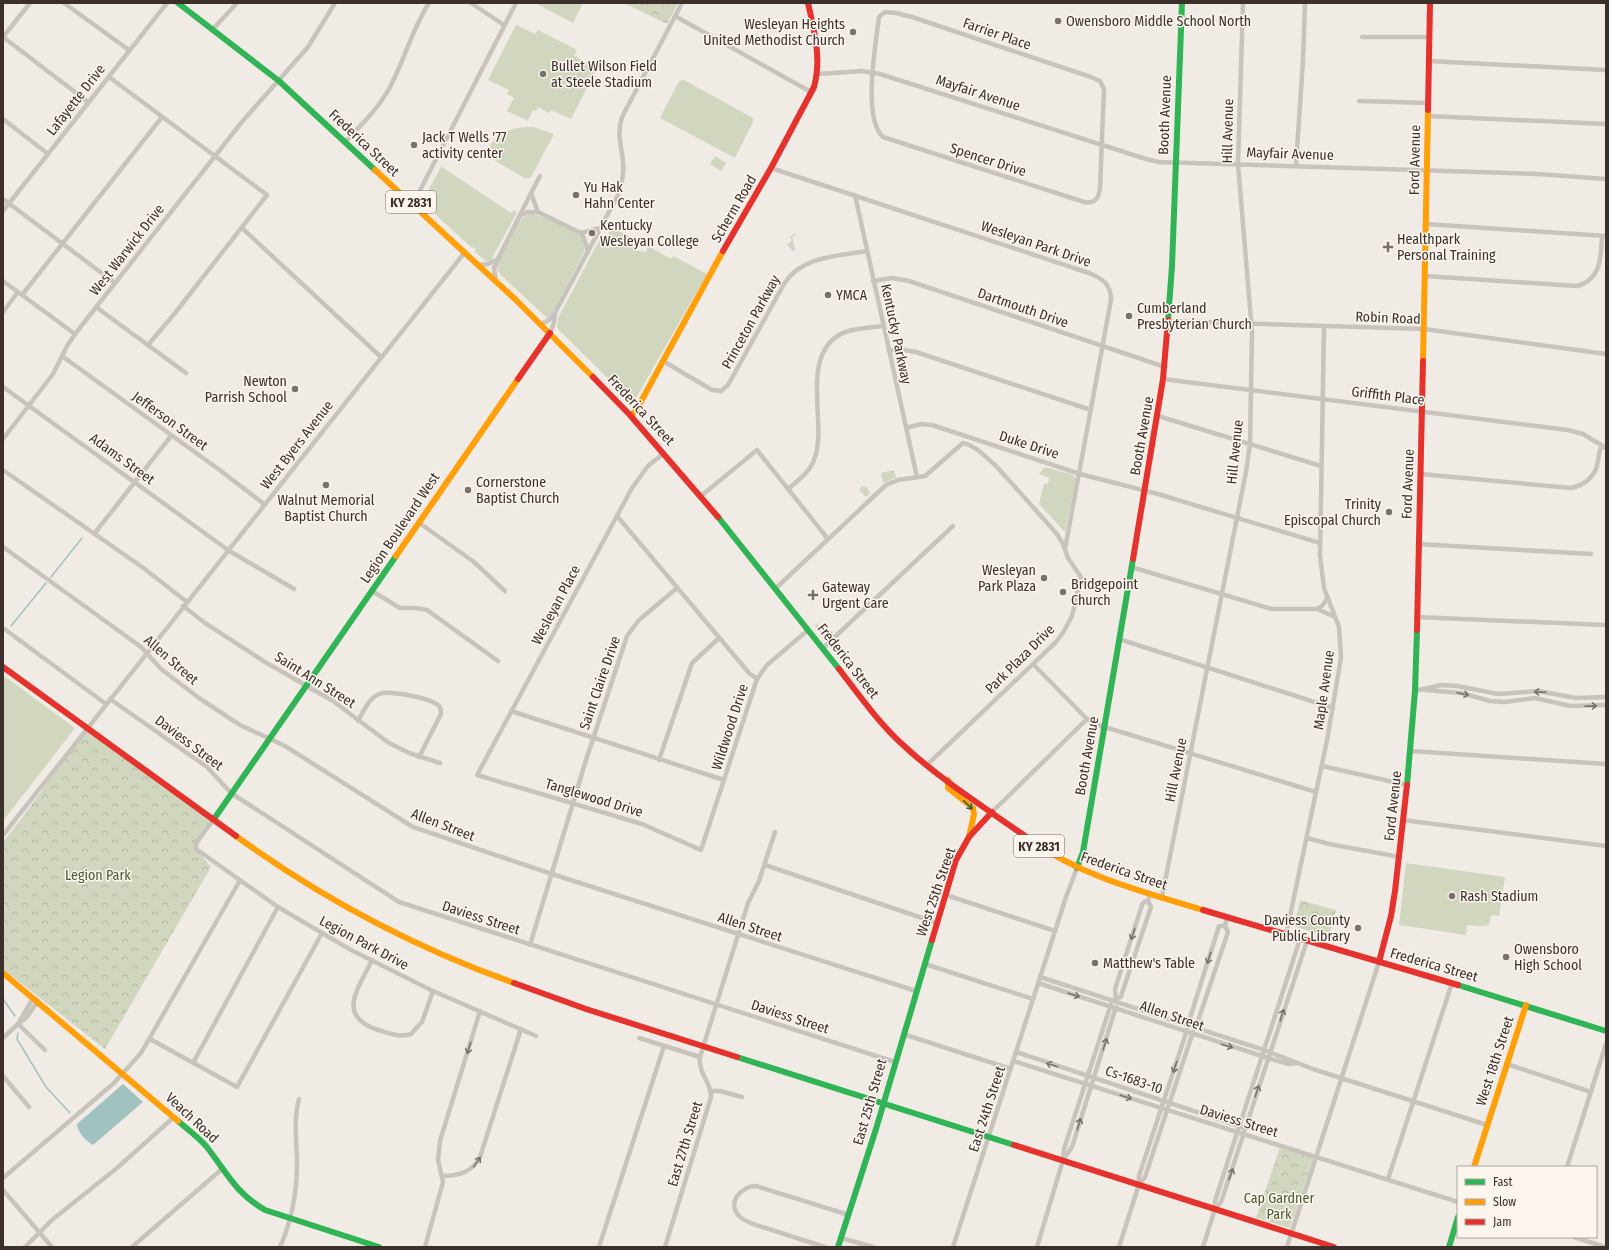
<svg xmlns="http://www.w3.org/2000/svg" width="1609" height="1250" viewBox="0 0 1609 1250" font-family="'Fira Sans Condensed',sans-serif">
	<defs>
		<pattern id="park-crowns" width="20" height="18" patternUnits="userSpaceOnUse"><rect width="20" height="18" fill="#d1d6bf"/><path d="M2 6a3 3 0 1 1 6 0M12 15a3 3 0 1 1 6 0" fill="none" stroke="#b4b8a4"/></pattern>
	</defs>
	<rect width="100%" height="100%" fill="#f0ebe5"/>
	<g fill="#d1d6bf">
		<path d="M535,3h48l-10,20z"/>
		<path d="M516,25l19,9 3,-4 39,20 -3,6 23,12 -26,51 -20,-9 -2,3 -11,-6 -2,4 -3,-1 -5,11 -21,-10 7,-13 -7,-4 2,-4 -21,-10z"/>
		<path d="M684,80l69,38v4l-18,36 -75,-40 19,-37z"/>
		<path d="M533,127l21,7 -23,43 -5,2 -42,-25c12,-20 26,-28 49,-27z"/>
		<path d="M715,156l11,7 -5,8 -11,-7z"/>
		<path d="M443,163l-1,4 69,46 3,-3 3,2 -27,50h-3l-12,-10 1,-2 -3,-3 -1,1 -50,-46z"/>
		<path d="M530,214c11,0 40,14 49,21 4,4 6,12 5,17l-31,61 -6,5 -46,-43 -4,-6 1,-7 21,-40 4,-5z"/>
		<path d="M612,227l22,12 -3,6 7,6 8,1 2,-6 23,13 2,-3 34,18 -74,129 -76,-75 1,-10 42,-79 5,1z"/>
		<path d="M795,233l1,2 -4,2 3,12 -1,3 -7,-7 5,-5 -2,-3z"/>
		<path d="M1045,467l28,8 3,4 -11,53 -26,-28 5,-21 4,1 1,-6 -10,-4z"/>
		<path d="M894,470l2,7 -11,6 -2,-1 -2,-9z"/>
		<path d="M862,486l2,1 2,-1 4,7 -4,4 -7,-7z"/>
		<path d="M817,624l5,5 9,2 3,4 -7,6 -12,-15z"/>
		<path d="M3,675l72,53 -72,93z"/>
		<path d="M1406,863l99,14 -6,39 -8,-1 -2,10 -7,1 -15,-1 -1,10 -67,-10z"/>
	</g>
	<g fill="url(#park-crowns)">
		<path d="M624,3h54l-11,21z"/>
		<path d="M88,727l126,92 -18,30 15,18 -106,182 -102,-80v-127l19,-24z"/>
		<path d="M1300,900l36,10 -7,27 -33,-10 -1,-2z"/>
		<path d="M1280,1147l33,11 -23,70 -34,-10z"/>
	</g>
	<path fill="#a1c2c1" d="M123,1084l20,18 -50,43c-6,-3 -16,-13 -16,-21z"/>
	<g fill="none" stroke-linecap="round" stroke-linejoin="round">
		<g stroke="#a1c2c1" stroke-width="1.5">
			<path d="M51,577l31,-39"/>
			<path d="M11,626l35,-43"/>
			<path d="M3,999l12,17"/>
			<path d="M18,1033l-1,6 29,48 24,26"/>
		</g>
		<g stroke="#c9c3be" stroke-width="4.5">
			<path d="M64,3l65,47"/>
			<path d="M471,3l33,22"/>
			<path d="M885,12l11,1 16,4 179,60 9,4 4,8 -4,99c-1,10 -5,16 -16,14l-201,-65c-21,-19 -7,-94 -4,-120z"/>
			<path d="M675,16l136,76"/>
			<path d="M213,29l24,-26"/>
			<path d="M3,37l85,65"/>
			<path d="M3,37l27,-34"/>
			<path d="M1362,37h67"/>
			<path d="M1429,61l177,9"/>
			<path d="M819,74l43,-3 18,3 266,85 13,3 379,12 68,5"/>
			<path d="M109,77l158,118 -92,118 -27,32"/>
			<path d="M1359,101l69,2"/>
			<path d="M1428,116l178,8"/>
			<path d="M3,119l45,35"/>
			<path d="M345,142c16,-17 34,-34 45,-55 15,-28 22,-58 39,-84"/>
			<path d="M1296,165l7,-105 2,-57"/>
			<path d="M771,168l318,105c14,6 22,11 22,27l-46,249"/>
			<path d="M540,176l-9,17 7,19 43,21 19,-5"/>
			<path d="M855,195l62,282"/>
			<path d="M3,199l112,84"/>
			<path d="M413,204l103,-201"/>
			<path d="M3,211l164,-208"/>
			<path d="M519,216l9,-4h10"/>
			<path d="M1426,224l180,12"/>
			<path d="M242,228l139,129"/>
			<path d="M581,233l4,8 3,11"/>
			<path d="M478,265l10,-1 10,-5 33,-66"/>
			<path d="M1425,276l152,10c24,-6 24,-29 25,-50"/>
			<path d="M3,281l72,53"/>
			<path d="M496,281l-2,-13 4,-9"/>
			<path d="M873,281l19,-3 17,3 256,86"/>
			<path d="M22,295l140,-178"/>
			<path d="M96,307l90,66"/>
			<path d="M3,312l15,-20"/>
			<path d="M1168,321l256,8 182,25"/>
			<path d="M541,324l8,-4 6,-7"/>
			<path d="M550,333l4,-10 1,-10 62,-116c2,-8 6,-16 6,-24 2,-21 -8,-34 -1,-56l60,-114"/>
			<path d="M889,351l9,-2 18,3 175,58"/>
			<path d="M62,356l159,115 43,33"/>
			<path d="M663,361l49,29 9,1 7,-6 56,-101c17,-28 54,-28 83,-33"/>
			<path d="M1163,379l405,51 15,4 23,14"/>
			<path d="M3,387l225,163 66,39"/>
			<path d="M1158,416l163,50"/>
			<path d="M906,428l15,-4 11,1 148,49 78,20 162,49"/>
			<path d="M3,439l50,-65 14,-28 8,-12 166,-211 67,-76 27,-44"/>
			<path d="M664,453l-16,13 -16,22 -155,287 165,49 59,26 56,-171 10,-14 41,-35"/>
			<path d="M3,470l139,97 45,35"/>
			<path d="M1420,474l151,14c14,-3 25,-12 27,-27 1,-5 1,-11 4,-15"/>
			<path d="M788,489c11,-9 23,-18 27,-32 12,-34 -15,-98 24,-122 12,-7 30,-7 44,-9"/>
			<path d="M701,496l56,-46 71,89"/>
			<path d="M617,516l132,157 8,6"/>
			<path d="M418,522l56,40 31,29"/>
			<path d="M94,534l77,-98"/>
			<path d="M1418,544l173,10"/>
			<path d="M3,547l138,100 20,22 38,29 41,27 45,21 128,81 139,47 364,117"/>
			<path d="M1131,567l141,42h45l18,8"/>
			<path d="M776,588l110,-103 12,-5 27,-4 38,-33c12,2 25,16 34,24l60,67 6,10 5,14 13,19 -9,39 -8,15 -8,11 -129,123"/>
			<path d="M372,591l28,17h16l11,2 71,51"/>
			<path d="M183,606l22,17 60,39 68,39 56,42 20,10 31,10"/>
			<path d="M1317,609l6,-4 4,-7"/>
			<path d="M1416,617l190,8"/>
			<path d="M3,628l103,76"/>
			<path d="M1119,639l214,69"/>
			<path d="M823,648l130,-122"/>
			<path d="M1033,664l54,55 8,5 221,68"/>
			<path d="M1426,690l35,3 29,8 14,1 31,-4 35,8 36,-1"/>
			<path d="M1415,691l26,-6 16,1 41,8 40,-3 38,7 30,-1"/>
			<path d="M110,699l97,68 24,26 168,109 496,160"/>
			<path d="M511,711l213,69"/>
			<path d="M358,721c5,-9 11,-23 21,-27 9,-4 53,4 60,12 2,2 2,5 2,8l-22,43"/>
			<path d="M1411,751l195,13"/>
			<path d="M659,760l33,-97 27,-25"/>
			<path d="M1322,766l85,19"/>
			<path d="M992,812l95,-93"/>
			<path d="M214,819l-18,24v6l82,58 73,43 82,41 103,45"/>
			<path d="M1403,820l203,26"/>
			<path d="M3,835l462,-583"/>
			<path d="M1307,838l22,6 71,13"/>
			<path d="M765,865l172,58"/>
			<path d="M946,895l109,36"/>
			<path d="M1162,897l84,-425 4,-28 2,-112 -14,-168 5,-161"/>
			<path d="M1286,935l41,-195 14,-82 -2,-31 -15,-39 -4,-32 4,-229"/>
			<path d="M530,945l56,-185 41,-124 12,-16 38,-32"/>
			<path d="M372,960c-13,28 -37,56 6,70 11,3 21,8 33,4l11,-12 11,-31"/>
			<path d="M925,964l108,35"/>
			<path d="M1040,977l224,73 49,19 174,56"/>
			<path d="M1038,983l230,75 21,6 9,-1"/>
			<path d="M1116,998l5,-1 1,-4 29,-86 -3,-6 2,-7"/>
			<path d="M1116,1000l-1,-11 27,-84 2,-3 4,-1"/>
			<path d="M38,1001l-12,17 -8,6 27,26"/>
			<path d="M1192,1024l6,-3 30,-89 -3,-6 2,-9"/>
			<path d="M1192,1025l-2,-7 29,-92h6"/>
			<path d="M903,1034l108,35"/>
			<path d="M3,1038l15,-14 15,-26"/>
			<path d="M639,1038l61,19"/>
			<path d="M150,1039l87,48 85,-154"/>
			<path d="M1016,1052l226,75"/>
			<path d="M1013,1061l445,141"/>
			<path d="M193,1063l85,-156"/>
			<path d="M1507,1064l84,28"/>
			<path d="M3,1076l26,31"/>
			<path d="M711,1091h9l22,6"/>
			<path d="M1063,1160l9,-13 44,-140"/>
			<path d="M1567,1167l39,-123"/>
			<path d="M443,1176c16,0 29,-4 37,-19l41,-128"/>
			<path d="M3,1178l111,-95 27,-30 98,-171"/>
			<path d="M1388,1179l64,-196"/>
			<path d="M1139,1184l6,-7 48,-145"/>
			<path d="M3,1190l49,57"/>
			<path d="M1215,1209l6,-7 12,-36 74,-225"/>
			<path d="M1574,1237l31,10"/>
			<path d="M841,1238l32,9"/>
			<path d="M25,1247l27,-27 65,-52 57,-51"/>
			<path d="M132,1247l90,-78"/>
			<path d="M280,1247c12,-27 17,-54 17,-84 0,-22 -4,-43 2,-64"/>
			<path d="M425,1247l18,-65 -5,-22 2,-19 40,-130"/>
			<path d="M599,1247l65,-201"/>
			<path d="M665,1247l46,-150c0,-16 -13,-23 -11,-40l48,-154 11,-22 16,-49"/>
			<path d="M825,1247l-72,-23c-5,-2 -10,-4 -14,-8 -13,-14 3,-30 17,-30l93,29"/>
			<path d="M953,1247l113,-350 11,-29"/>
			<path d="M1037,1247l26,-87 1,-11 47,-145"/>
			<path d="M1119,1247l20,-63v-8l48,-146"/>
			<path d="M1203,1247l12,-38v-8l85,-262"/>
			<path d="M1287,1247l92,-285"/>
		</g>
		<g stroke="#30b455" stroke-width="6">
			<path d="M178,3l101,78 96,89"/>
			<path d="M1168,320l4,-54 10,-263"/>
			<path d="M718,517l121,152"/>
			<path d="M1407,785l8,-94 2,-61"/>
			<path d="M214,819l182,-263"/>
			<path d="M1077,868l6,-16 50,-293"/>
			<path d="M1458,985l148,46"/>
			<path d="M737,1057l277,88"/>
			<path d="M178,1121c9,8 20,16 28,25 20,25 29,47 59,64l114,37"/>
			<path d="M838,1247l38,-118 56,-189"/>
			<path d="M1449,1247l9,-30"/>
		</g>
		<g stroke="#ff9f0a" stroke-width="6">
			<path d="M375,170l141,130 77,77"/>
			<path d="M1423,361l5,-251"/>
			<path d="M631,416l7,-9 85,-156"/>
			<path d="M396,556l122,-177"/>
			<path d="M948,780v8l25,20 1,6 -5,23"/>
			<path d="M236,836c84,61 180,112 278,147"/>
			<path d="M1032,841c51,36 112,51 171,69"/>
			<path d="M3,973l175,148"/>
			<path d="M1474,1167l52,-162"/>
		</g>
		<g stroke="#e5322d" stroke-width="6">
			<path d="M1428,110l2,-107"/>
			<path d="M723,251l48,-83 43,-81c8,-29 0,-56 -6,-84"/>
			<path d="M593,377l36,37 89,103"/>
			<path d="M518,379l32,-46"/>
			<path d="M1133,559l30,-180 5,-59"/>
			<path d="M1417,630l6,-269"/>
			<path d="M3,667l233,169"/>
			<path d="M839,669c20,26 39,53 63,75 37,35 88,67 130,97"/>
			<path d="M1203,910l255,75"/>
			<path d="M932,940l24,-80 13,-23 23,-25"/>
			<path d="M1379,962l12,-46 4,-25 12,-106"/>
			<path d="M514,983l72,26 151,48"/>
			<path d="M1014,1145l320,102"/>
		</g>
	</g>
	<defs><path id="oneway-shaft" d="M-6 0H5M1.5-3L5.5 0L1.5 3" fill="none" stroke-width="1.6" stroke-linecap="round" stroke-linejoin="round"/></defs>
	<g stroke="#7b726d">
		<use href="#oneway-shaft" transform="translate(1540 692) rotate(-178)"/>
		<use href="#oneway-shaft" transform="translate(1463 694) rotate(12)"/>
		<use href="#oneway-shaft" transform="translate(1591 706) rotate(-2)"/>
		<use href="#oneway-shaft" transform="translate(1133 934) rotate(108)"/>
		<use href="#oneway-shaft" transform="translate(1209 958) rotate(108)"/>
		<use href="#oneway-shaft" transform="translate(1074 995) rotate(18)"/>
		<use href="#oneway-shaft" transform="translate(1282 1015) rotate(-72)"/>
		<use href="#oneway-shaft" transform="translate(1105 1044) rotate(-72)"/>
		<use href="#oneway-shaft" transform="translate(1227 1046) rotate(17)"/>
		<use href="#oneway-shaft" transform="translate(469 1048) rotate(107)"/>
		<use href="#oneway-shaft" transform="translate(1052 1065) rotate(-162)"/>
		<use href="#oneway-shaft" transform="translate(1175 1067) rotate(108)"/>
		<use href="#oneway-shaft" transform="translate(1257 1091) rotate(-72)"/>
		<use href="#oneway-shaft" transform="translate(1126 1097) rotate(18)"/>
		<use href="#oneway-shaft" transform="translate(1079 1124) rotate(-73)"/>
		<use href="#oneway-shaft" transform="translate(477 1162) rotate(-55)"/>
		<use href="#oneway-shaft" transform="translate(1231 1174) rotate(-70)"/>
	</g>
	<use stroke="#375e3a" href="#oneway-shaft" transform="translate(968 805) rotate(45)"/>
	<g fill="#7a716c" stroke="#fbf5ee" stroke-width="1.5">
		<circle cx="1058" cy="21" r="4"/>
		<circle cx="853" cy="32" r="4"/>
		<circle cx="543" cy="74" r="4"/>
		<circle cx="414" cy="145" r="4"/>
		<circle cx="576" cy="195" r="4"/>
		<circle cx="592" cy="233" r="4"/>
		<path d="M1386 241h4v4h4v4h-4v4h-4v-4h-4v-4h4z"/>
		<circle cx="828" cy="295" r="4"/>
		<circle cx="1129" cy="316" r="4"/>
		<circle cx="295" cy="389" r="4"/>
		<circle cx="326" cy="485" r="4"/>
		<circle cx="468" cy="490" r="4"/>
		<circle cx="1389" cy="512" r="4"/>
		<circle cx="1044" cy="578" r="4"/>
		<circle cx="1063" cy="592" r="4"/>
		<path d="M811 589h4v4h4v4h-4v4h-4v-4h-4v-4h4z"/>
		<circle cx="1452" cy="896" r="4"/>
		<circle cx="1358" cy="928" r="4"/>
		<circle cx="1506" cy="957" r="4"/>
		<circle cx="1095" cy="963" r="4"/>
	</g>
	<g text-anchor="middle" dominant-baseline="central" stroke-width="3" stroke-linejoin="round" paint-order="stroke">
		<g fill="#fbf5ee" stroke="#756b66" stroke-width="1">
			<rect x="386" y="191" width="50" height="22" rx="3"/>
			<rect x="1014" y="835" width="50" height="22" rx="3"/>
		</g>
		<g font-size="13" font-weight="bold" fill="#3b302b">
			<text x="411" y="202">KY 2831</text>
			<text x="1039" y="846">KY 2831</text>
		</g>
		<g font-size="14" fill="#3b302b" stroke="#fbf5ee" text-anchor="start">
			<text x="1066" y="21">Owensboro Middle School North</text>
			<text x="845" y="24" text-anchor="end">Wesleyan Heights<tspan x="845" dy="16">United Methodist Church</tspan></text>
			<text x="551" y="66">Bullet Wilson Field<tspan x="551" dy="16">at Steele Stadium</tspan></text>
			<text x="422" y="137">Jack T Wells '77<tspan x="422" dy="16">activity center</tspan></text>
			<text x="584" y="187">Yu Hak<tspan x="584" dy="16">Hahn Center</tspan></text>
			<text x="600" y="225">Kentucky<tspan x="600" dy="16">Wesleyan College</tspan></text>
			<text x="1397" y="239">Healthpark<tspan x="1397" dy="16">Personal Training</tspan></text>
			<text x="836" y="295">YMCA</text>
			<text x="1137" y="308">Cumberland<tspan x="1137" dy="16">Presbyterian Church</tspan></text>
			<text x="287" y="381" text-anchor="end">Newton<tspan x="287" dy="16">Parrish School</tspan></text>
			<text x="476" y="482">Cornerstone<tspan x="476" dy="16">Baptist Church</tspan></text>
			<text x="326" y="500" text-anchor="middle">Walnut Memorial<tspan x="326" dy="16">Baptist Church</tspan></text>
			<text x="1381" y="504" text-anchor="end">Trinity<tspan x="1381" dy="16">Episcopal Church</tspan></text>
			<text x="1036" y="570" text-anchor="end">Wesleyan<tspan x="1036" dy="16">Park Plaza</tspan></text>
			<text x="1071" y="584">Bridgepoint<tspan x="1071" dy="16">Church</tspan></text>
			<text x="822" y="587">Gateway<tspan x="822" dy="16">Urgent Care</tspan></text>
			<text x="1460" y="896">Rash Stadium</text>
			<text x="1350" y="920" text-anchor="end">Daviess County<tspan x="1350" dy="16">Public Library</tspan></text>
			<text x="1514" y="949">Owensboro<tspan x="1514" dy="16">High School</tspan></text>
			<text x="1103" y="963">Matthew's Table</text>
		</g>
		<g font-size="14" fill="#3b302b" stroke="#fbf5ee">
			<text transform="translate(997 34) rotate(19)">Farrier Place</text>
			<text transform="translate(978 93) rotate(18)">Mayfair Avenue</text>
			<text transform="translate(76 100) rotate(-52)">Lafayette Drive</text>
			<text transform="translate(1165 115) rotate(-88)">Booth Avenue</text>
			<text transform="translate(1228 131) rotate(-89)">Hill Avenue</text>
			<text transform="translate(364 143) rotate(43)">Frederica Street</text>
			<text transform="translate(1290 154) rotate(2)">Mayfair Avenue</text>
			<text transform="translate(988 160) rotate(18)">Spencer Drive</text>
			<text transform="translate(1415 160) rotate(-89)">Ford Avenue</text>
			<text transform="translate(734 209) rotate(-60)">Scherm Road</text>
			<text transform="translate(1036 244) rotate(19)">Wesleyan Park Drive</text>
			<text transform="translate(127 250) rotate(-52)">West Warwick Drive</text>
			<text transform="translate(1023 308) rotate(19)">Dartmouth Drive</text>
			<text transform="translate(1388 318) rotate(2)">Robin Road</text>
			<text transform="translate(751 322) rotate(-61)">Princeton Parkway</text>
			<text transform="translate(896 334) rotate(78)">Kentucky Parkway</text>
			<text transform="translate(1388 396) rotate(7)">Griffith Place</text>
			<text transform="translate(641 410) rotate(47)">Frederica Street</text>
			<text transform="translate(170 421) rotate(36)">Jefferson Street</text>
			<text transform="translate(1142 436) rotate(-80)">Booth Avenue</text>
			<text transform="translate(297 445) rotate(-52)">West Byers Avenue</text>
			<text transform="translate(1029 445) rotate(18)">Duke Drive</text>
			<text transform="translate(1235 452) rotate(-84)">Hill Avenue</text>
			<text transform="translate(122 459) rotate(36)">Adams Street</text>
			<text transform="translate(1408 484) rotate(-88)">Ford Avenue</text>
			<text transform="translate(400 528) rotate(-56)">Legion Boulevard West</text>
			<text transform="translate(556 605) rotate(-62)">Wesleyan Place</text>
			<text transform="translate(1020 659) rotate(-45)">Park Plaza Drive</text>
			<text transform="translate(171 660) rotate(41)">Allen Street</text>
			<text transform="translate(848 661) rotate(52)">Frederica Street</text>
			<text transform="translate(315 680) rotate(32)">Saint Ann Street</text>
			<text transform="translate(600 683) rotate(-71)">Saint Claire Drive</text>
			<text transform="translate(1324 690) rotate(-82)">Maple Avenue</text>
			<text transform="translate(730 727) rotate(-72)">Wildwood Drive</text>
			<text transform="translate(189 743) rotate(37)">Daviess Street</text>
			<text transform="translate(1087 756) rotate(-80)">Booth Avenue</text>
			<text transform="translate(1176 770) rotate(-79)">Hill Avenue</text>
			<text transform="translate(594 798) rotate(17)">Tanglewood Drive</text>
			<text transform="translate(1393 806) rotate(-84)">Ford Avenue</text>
			<text transform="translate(443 825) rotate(21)">Allen Street</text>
			<text transform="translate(1124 871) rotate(19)">Frederica Street</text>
			<text transform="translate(936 892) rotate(-71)">West 25th Street</text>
			<text transform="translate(481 918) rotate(18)">Daviess Street</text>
			<text transform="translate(750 927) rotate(18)">Allen Street</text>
			<text transform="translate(364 943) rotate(28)">Legion Park Drive</text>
			<text transform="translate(1434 965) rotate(16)">Frederica Street</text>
			<text transform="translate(1172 1016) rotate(19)">Allen Street</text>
			<text transform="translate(790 1017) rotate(18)">Daviess Street</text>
			<text transform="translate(1495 1061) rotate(-72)">West 18th Street</text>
			<text transform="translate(1134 1080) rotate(19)">Cs-1683-10</text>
			<text transform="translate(870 1102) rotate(-74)">East 25th Street</text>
			<text transform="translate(987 1109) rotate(-72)">East 24th Street</text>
			<text transform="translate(192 1118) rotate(43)">Veach Road</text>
			<text transform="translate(1239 1121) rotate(17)">Daviess Street</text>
			<text transform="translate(685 1144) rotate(-73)">East 27th Street</text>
		</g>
		<g font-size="14" fill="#4a5a2e" stroke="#fbf5ee">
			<text x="98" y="875">Legion Park</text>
			<text x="1279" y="1198">Cap Gardner<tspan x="1279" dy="16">Park</tspan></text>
		</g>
	</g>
	<rect width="1609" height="1250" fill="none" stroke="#3b302b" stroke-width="8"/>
	<rect x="1457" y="1166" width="140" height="72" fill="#fbf5ee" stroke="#aea6a0"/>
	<rect x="1465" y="1179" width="20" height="6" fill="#30b455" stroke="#aea6a0"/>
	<text x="1493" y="1186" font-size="12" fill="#3b302b">Fast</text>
	<rect x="1465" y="1199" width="20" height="6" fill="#ff9f0a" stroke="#aea6a0"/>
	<text x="1493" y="1206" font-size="12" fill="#3b302b">Slow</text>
	<rect x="1465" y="1219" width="20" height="6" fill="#e5322d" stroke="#aea6a0"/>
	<text x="1493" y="1226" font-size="12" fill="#3b302b">Jam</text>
</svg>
